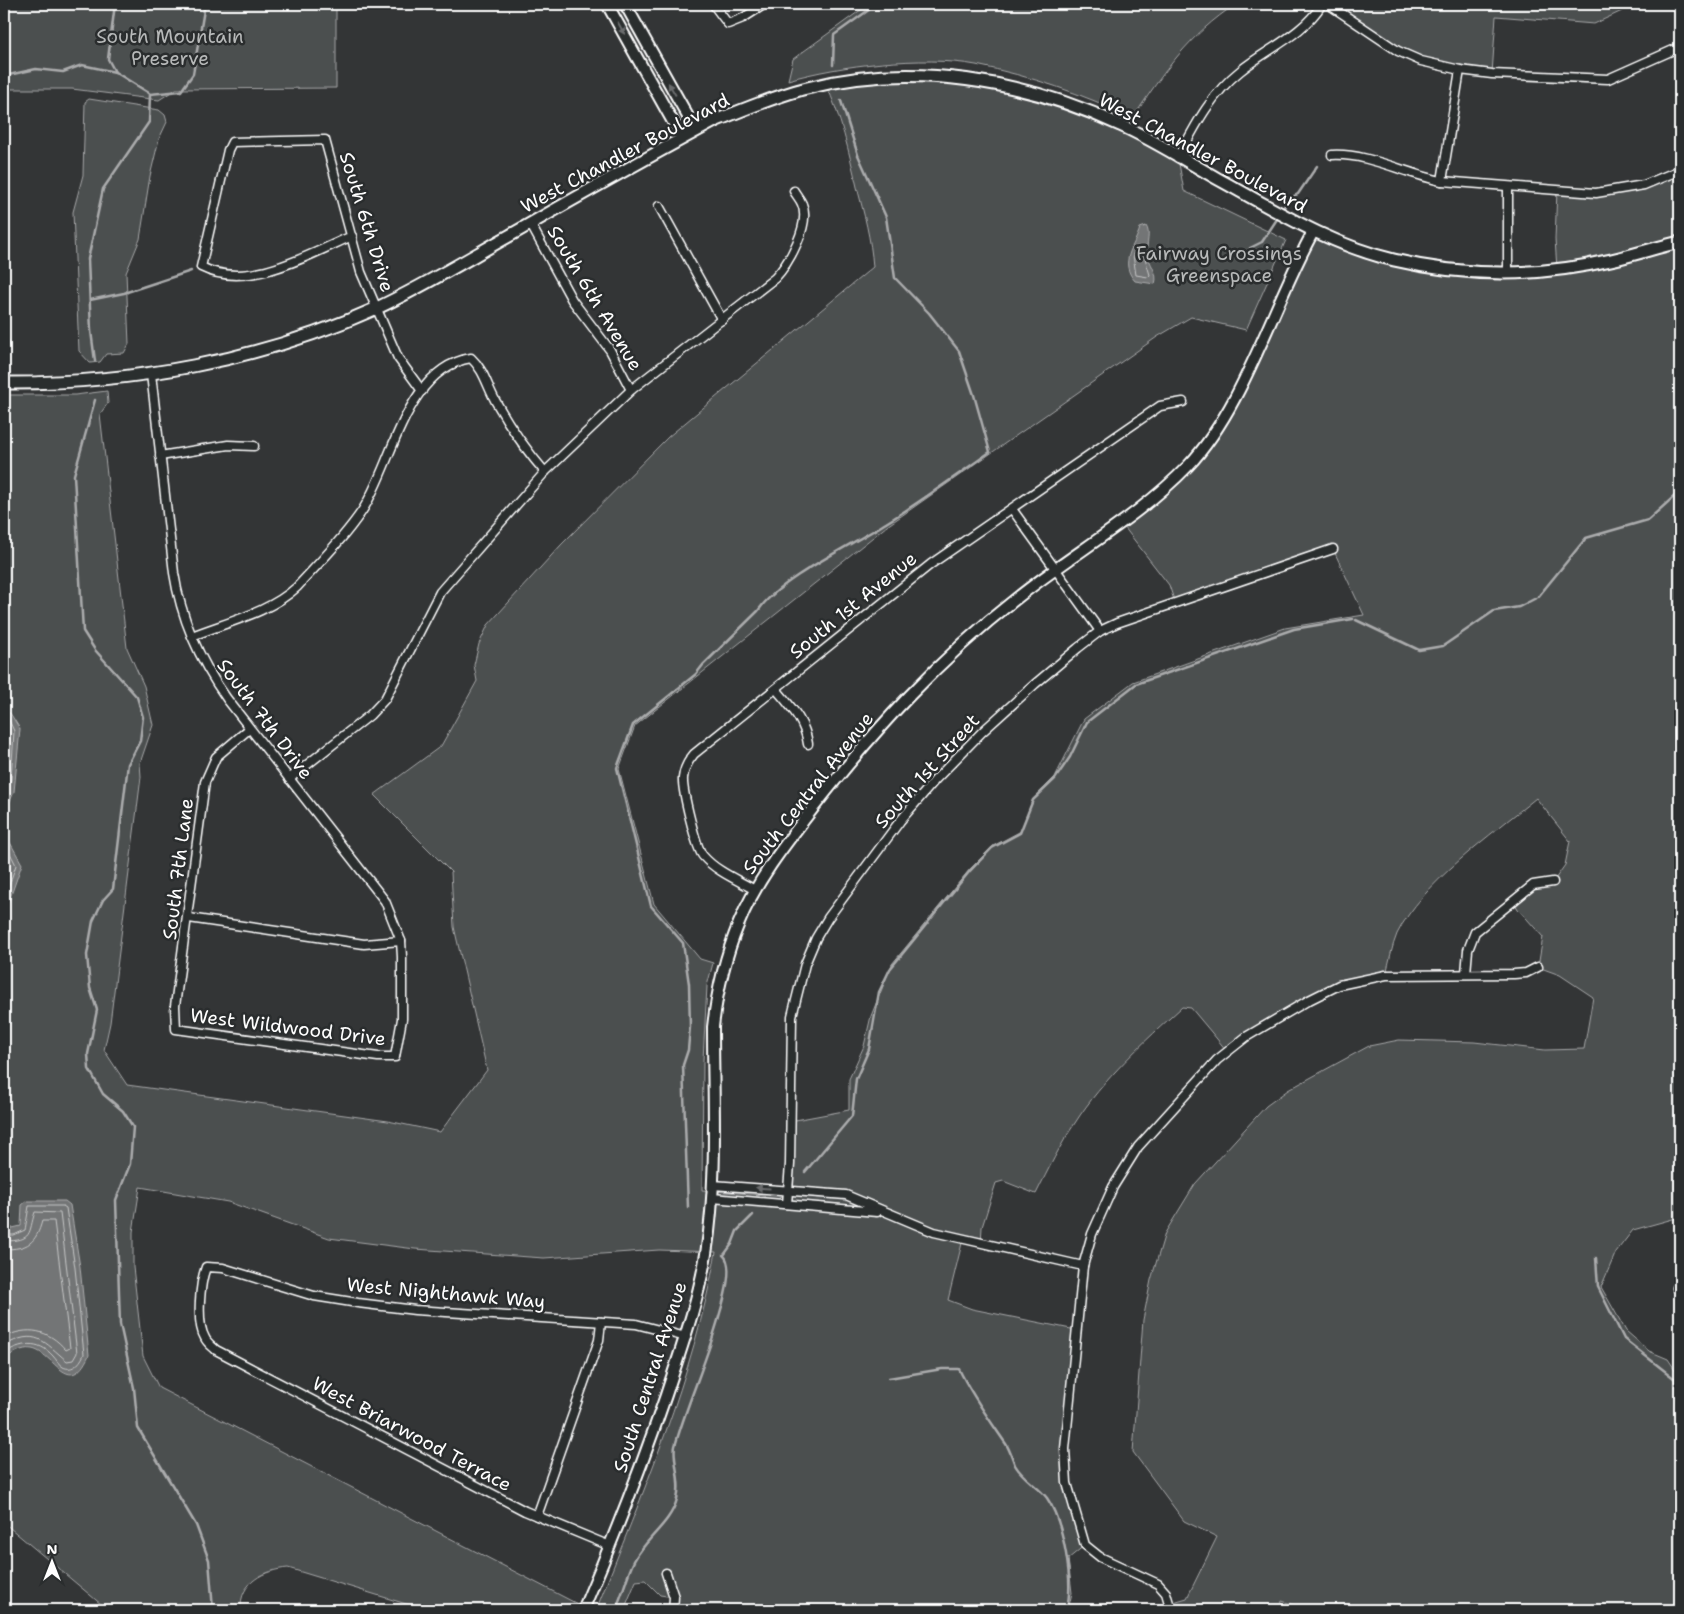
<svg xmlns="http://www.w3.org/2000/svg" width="1684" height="1614" viewBox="0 0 1684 1614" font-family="'Shantell Sans',sans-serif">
	<rect width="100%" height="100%" fill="#333536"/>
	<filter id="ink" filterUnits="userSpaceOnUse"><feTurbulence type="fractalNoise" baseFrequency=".02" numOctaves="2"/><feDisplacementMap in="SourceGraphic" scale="10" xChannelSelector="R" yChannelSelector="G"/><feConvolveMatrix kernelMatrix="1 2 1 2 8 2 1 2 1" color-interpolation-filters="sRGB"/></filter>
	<g filter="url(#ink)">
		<g fill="#4c4f50" stroke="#a6a7a8">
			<path d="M4,4h332v84l-160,1 -17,11 -87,-11h-68z"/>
			<path d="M869,4h367c-47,31 -72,67 -103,114 -50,-24 -102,-42 -157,-53 -53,-10 -136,0 -188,15l5,-21z"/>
			<path d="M1328,4h309l-43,20 -98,-8 -4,58 -71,-13z"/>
			<path d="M966,79l119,30 93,49 6,33 102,49 -40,90 -55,-13 -34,20 -270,189 -252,200 -16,43 35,135 46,55 13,4 -6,23 -4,74 -1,130 85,7 3,-76 59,-11v-31l15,-33 7,-30 21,-52 78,-95 23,-23 28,-15 12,-32 22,-22 29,-58 49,-37 152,-54 79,-13 -31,-66 -158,54 -6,-18 -48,-62 53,-44 44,-54 95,-193 123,37h121l-2,-30 2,-49 65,-1 58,-19v1047l-47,13 -17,22 -15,35 25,44 23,20 19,8 10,15 2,15v221h-379v-3l-19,-6 -2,9h-109l-1,-7 17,-5 30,-61 -33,-16 -51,-69 10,-132 8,-40 14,-47 30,-49 71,-78 22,-16 81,-44 30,-6 75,2 71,8 39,-1 9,-52 -33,-22 -22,-8 5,-30 -25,-28 -5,-9 20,-15 20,-3 12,-17 5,-24 -34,-43c-44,36 -114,85 -139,136 -5,12 -8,28 -11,41l-47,10 -112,66 -36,-43 -9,-1c-37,34 -80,73 -107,116 -15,22 -27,47 -39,71l-33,-13 -7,2 -14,44 -1,16 -18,-4 -15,61 24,9 104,21 -9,153 18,62 -17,14 4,34 -4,17h-395v-13l-13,-2 -15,-15 -9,1 -12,29h-28c47,-117 97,-233 120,-358l-57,-2 -115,8 -129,-9 -86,-11 -101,-36 -88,-15 -7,45v35l10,89 16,32 430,222h-163l-138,-42c-23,2 -49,14 -47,42h-133l-104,-87v-1128h71l32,-4 1,12 -8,11 27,234 17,38 9,39 -13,38 1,14 -31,246 -6,27 23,35 261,36 52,11 47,-62 -33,-143 -3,-55 -77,-77 67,-49 36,-65 -3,-16 5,-21 9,-19 73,-80 107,-108 205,-170c-2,-28 -9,-53 -16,-80 -8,-35 -16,-70 -31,-103z"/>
			<path d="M89,99l70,11 6,5 2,7 -8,17 -9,37 -10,63 -14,34 3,71 -5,9 -18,1 -6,8 -10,1 -11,-12 -6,-139 10,-37 2,-73z"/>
		</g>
		<g fill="#737576" stroke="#abacad">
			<path d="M1146,226c5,7 0,18 1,27 2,11 12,20 8,31l-20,-3c-17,-19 0,-35 5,-53z"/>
			<path d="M4,712l6,1 10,16 -6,63 -10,23 3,22 15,27 -18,51z"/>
			<path d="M27,1201h38l5,4 10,62 9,88c-20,44 -35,-2 -57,-6 -10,-2 -20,5 -28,10v-129l17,-4 1,-21z"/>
		</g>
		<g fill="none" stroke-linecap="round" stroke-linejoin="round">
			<g stroke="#c7c8c8" stroke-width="1">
				<path d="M1138,247l4,1 8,27 -2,2 -12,-2 -3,-20z"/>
				<path d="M4,717l4,1 6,13 -3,48 -7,24"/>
				<path d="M4,724l4,8 -4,50"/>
				<path d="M4,841l12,24 -12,35"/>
				<path d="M4,1235h10l11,-5 4,-24h34l3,2 9,60 9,86c-3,8 -11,18 -21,13 -4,-2 -7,-8 -10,-11 -15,-17 -32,-13 -49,-3"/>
				<path d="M4,1241c30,0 24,-8 31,-29l25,1 17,140 -4,7 -6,1c-23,-19 -31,-34 -63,-15"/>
				<path d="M4,1249c24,0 32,-6 38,-28h12l16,127 -4,2c-18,-21 -38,-24 -62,-13"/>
			</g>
			<g stroke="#abacad" stroke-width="2.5">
				<path d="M115,4l-7,55 7,13 34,21"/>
				<path d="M833,65l1,-30 43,-31"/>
				<path d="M4,76l32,-7 27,3 19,-7 33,7"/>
				<path d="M1282,211l6,-12 10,-5 19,-28"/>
				<path d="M1250,248l12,-6 17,-26"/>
				<path d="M90,300l34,-7 67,-22"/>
				<path d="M95,361l-4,-30 -3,-72 15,-70 46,-67 1,-28 31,-3 12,-17 12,-70"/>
				<path d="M95,400l-21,75 9,156 12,19 42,47 6,20 -3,24 -12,23 -15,125 -10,11 -10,21 -6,34 3,33 7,22 -9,44 1,15 14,25 20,17 10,16 -3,37 -14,36 4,124 14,64 4,40 58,97 13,35 4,50"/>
				<path d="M1356,620l63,30 24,-4 51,-35 25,-4 19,-10 48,-59 62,-18 30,-27 2,1"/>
				<path d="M805,1172l47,-56 4,-37 13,-30 10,-57 11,-23 79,-97 23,-24 28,-15 13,-33 22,-21 15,-22 17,-35 49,-38 158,-55 59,-10"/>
				<path d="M688,1208l-5,-143 5,-15 2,-23 -1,-43 -6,-41 -32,-37 -34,-138 16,-43 63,-51 7,-9 55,-54c21,-32 94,-66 128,-88 36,-22 70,-47 104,-71l-16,-57 -15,-44 -30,-38 -34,-35 -9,-61 -28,-62 -17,-54"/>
				<path d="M724,1255l8,-11 5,-13 16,-16"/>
				<path d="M1596,1258l2,29 26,52 51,40 5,38"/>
				<path d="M889,1378l53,-9h17c13,27 30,50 47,75 4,6 6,14 9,21 8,14 23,21 32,33 16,23 28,86 19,112"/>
				<path d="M615,1610c8,-15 11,-33 19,-49 11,-22 37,-38 43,-62 5,-18 -5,-40 -2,-53 13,-45 33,-88 45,-133 4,-13 15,-49 3,-58"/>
			</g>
			<defs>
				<g id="minor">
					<path d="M713,4l15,20 15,-6 22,-14"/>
					<path d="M1328,4l70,47 23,10 39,9 32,4 116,5 72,-32"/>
					<path d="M1332,155c36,-2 74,19 110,26l154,12 48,-8 36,-15"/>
					<path d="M1178,158c17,-32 33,-64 62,-87 27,-22 63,-36 82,-67"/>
					<path d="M1442,181l18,-111"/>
					<path d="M659,206l63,114"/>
					<path d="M530,223l42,77 38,50 21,40"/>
					<path d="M352,236c-44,19 -104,55 -151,31l27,-117 4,-8 93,-2 36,132 37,86 24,33"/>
					<path d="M1508,273v-86"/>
					<path d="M4,343v2"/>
					<path d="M151,374l23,199c7,46 26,88 53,126l158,202 16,40 1,16v62l-7,38h-17l-202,-28 -1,-23 30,-224 11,-25 33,-28"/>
					<path d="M160,456l68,-11 26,1"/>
					<path d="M1012,509l88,122"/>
					<path d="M192,636c35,-14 77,-23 105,-49 22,-24 47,-49 65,-76 31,-47 43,-142 109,-153 13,12 16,28 25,44 14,25 30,48 49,70"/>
					<path d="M776,689c15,18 29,32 32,55"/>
					<path d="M289,779l81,-64 15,-16 55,-107 105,-120 86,-82 144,-112c14,-15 36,-54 27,-74 -2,-5 -6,-9 -8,-13"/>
					<path d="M755,890c-17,-10 -38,-18 -52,-34 -7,-8 -21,-66 -20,-78 1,-10 5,-17 11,-24l237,-190 229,-158 23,-4"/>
					<path d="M189,918l175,26 37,-3"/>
					<path d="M1466,973l2,-23 7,-18 58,-47 20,-3"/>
					<path d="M713,1185l133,10 88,37 149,34"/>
					<path d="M712,1198l165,14"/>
					<path d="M787,1204l3,-40 2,-148 13,-52 11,-26 12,-20 72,-97 36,-42 46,-47 53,-48 43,-36 22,-17 17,-8 216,-74"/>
					<path d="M1677,1288l3,3"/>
					<path d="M537,1516l62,-176 2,-18"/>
					<path d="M610,1546l-85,-35 -309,-161c-4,-4 -9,-7 -11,-12 -9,-15 -5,-55 1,-71l17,1 91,28 44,7 57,7 221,14 50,13"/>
					<path d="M666,1573l8,24 -1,13"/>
					<path d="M1171,1610l-5,-17 -8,-9 -58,-27 -15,-12 -18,-62 -2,-34 18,-183 9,-32 21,-47 25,-40 79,-87 29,-23 63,-37 30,-15 47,-10 128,-1 12,-1 12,-6"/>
				</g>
				<g id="tertiary">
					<path d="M607,4l75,134"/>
					<path d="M625,4l71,127"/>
					<path d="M583,1610c30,-70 58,-142 83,-215 15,-46 32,-93 40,-141 12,-75 7,-152 7,-227 4,-36 12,-70 26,-104 17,-42 47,-80 75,-116 62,-79 124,-147 203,-209 56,-45 121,-80 171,-132 56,-59 85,-162 125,-234"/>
				</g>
				<path id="secondary" d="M4,383c127,1 256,-22 373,-75 45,-21 89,-48 132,-72 68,-39 137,-78 206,-115 30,-12 60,-25 92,-33 104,-27 217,-8 313,37 34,15 66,36 98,54 57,31 112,66 176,81 71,17 145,17 217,0 23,-5 46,-13 69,-18"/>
			</defs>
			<use href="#minor" stroke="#fff" stroke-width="11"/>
			<use href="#tertiary" stroke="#fff" stroke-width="14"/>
			<use href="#secondary" stroke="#fff" stroke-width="15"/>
			<use href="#minor" stroke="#2a2d2e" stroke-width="8"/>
			<use href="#tertiary" stroke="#2a2d2e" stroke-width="10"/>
			<use href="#secondary" stroke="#2a2d2e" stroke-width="11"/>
		</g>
		<defs><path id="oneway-solid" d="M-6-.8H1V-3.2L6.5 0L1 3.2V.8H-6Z" transform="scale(1.25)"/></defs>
		<g fill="#6a6c6d">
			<use href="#oneway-solid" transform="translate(621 28) rotate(61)"/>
			<use href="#oneway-solid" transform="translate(672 89) rotate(-120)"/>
			<use href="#oneway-solid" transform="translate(763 1188) rotate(-176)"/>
		</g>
	</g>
	<g text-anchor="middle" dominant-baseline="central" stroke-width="5" stroke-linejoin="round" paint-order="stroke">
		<g font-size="19" fill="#b7b9b9" stroke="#2a2d2e">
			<text x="170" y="36">South Mountain<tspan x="170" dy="22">Preserve</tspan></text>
			<text x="1219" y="253">Fairway Crossings<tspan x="1219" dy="22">Greenspace</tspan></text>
		</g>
		<g font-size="19" fill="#fff" stroke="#2a2d2e">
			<text transform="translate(625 153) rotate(-28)">West Chandler Boulevard</text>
			<text transform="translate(1203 153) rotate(28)">West Chandler Boulevard</text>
			<text transform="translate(367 222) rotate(73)">South 6th Drive</text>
			<text transform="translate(595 298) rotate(59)">South 6th Avenue</text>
			<text transform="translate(853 605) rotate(-39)">South 1st Avenue</text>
			<text transform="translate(265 719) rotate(53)">South 7th Drive</text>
			<text transform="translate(927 771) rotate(-48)">South 1st Street</text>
			<text transform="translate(808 793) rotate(-52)">South Central Avenue</text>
			<text transform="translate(178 869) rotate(-83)">South 7th Lane</text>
			<text transform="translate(288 1027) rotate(7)">West Wildwood Drive</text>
			<text transform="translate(446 1293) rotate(5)">West Nighthawk Way</text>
			<text transform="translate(650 1377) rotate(-72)">South Central Avenue</text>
			<text transform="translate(412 1434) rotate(28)">West Briarwood Terrace</text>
		</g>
	</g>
	<rect width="1684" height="1614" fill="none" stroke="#2a2d2e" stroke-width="20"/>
	<rect x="10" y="10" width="1664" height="1594" fill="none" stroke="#fff" stroke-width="2" filter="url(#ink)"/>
	<g transform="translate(52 1562)" stroke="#2a2d2e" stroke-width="4" paint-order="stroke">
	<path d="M0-4L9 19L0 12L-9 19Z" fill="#ffffff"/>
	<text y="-8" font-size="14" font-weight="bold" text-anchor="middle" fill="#ffffff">N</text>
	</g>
</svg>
